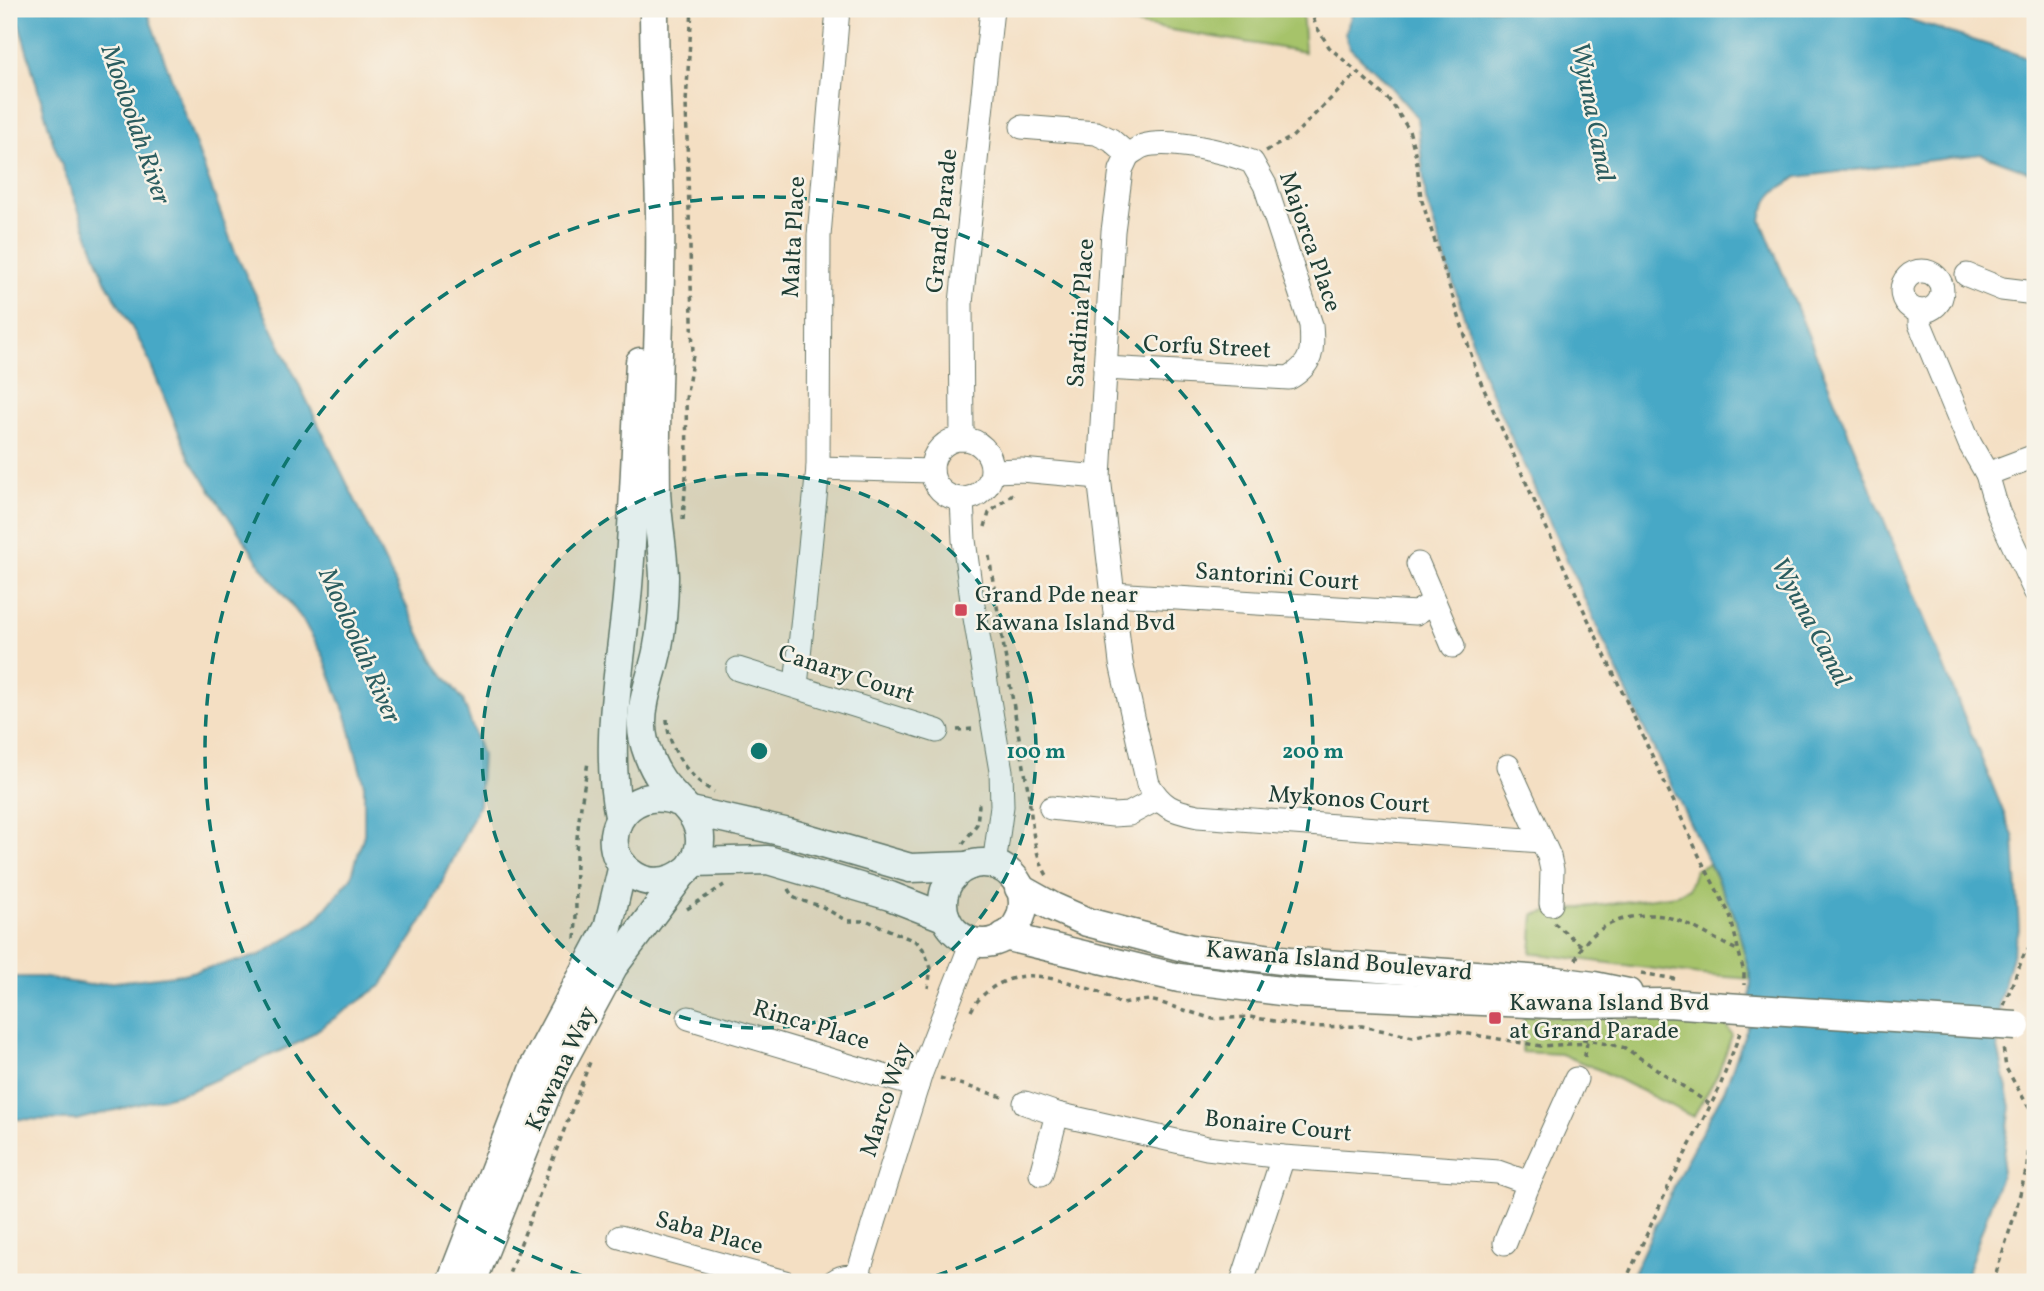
<svg xmlns="http://www.w3.org/2000/svg" width="2044" height="1291" viewBox="0 0 2044 1291" font-family="Vollkorn,serif">
	<rect width="100%" height="100%" fill="#f7f3e8"/>
	<filter id="ink" filterUnits="userSpaceOnUse"><feTurbulence type="fractalNoise" baseFrequency=".0143" numOctaves="2"/><feDisplacementMap in="SourceGraphic" scale="14" xChannelSelector="R" yChannelSelector="G"/><feConvolveMatrix kernelMatrix="1 2 1 2 8 2 1 2 1" color-interpolation-filters="sRGB"/></filter>
	<filter id="wash" filterUnits="userSpaceOnUse"><feTurbulence type="fractalNoise" baseFrequency=".00686" numOctaves="4" result="noise"/><feDisplacementMap in="SourceGraphic" scale="28" xChannelSelector="R" yChannelSelector="G"/><feGaussianBlur stdDeviation="1.57" result="paint"/><feColorMatrix in="noise" values="0 0 0 0 0 0 0 0 0 0 0 0 0 0 0 0 0 1.4 0 .05"/><feComposite in="paint" operator="in"/></filter>
	<g filter="url(#wash)">
		<rect width="100%" height="100%" fill="#f4dfc3"/>
		<g fill="#a6c36a" stroke="#62804f" stroke-width="2">
			<path d="M1044,9h258l3,43z"/>
			<path d="M1709,864l26,52 16,63 -50,-4 -170,-22 3,-39 142,-19 13,-7 6,-18z"/>
			<path d="M1524,1016l200,5 8,14 -14,39 -25,43 -91,-46 -41,-17 -39,-2z"/>
		</g>
		<g fill="#47a8c6" stroke="#33727d" stroke-width="2">
			<path d="M15,9h131l89,243 197,407 31,41 19,55 -3,50 -50,105 -47,75 -82,57 -110,49 -114,29 -67,-1v-142h31l50,8 93,-11 75,-18 57,-35 36,-43 13,-44v-49l-17,-66 -24,-64 -21,-36 -40,-52 -72,-108 -46,-110 -39,-69 -52,-138z"/>
			<path d="M1354,9h523l158,51v114l-54,-20 -183,23c-22,12 -32,18 -37,43l253,618 5,92 -19,69 -3,44 14,64 -10,68 -37,107h-335l58,-123 37,-68 25,-68 2,-44 -16,-63 -100,-206 -151,-333 -58,-177 -9,-83 -30,-34 -38,-36 -4,-14z"/>
		</g>
	</g>
	<g filter="url(#ink)">
		<g fill="none" stroke-linecap="round" stroke-linejoin="round">
			<defs>
				<g id="minor">
					<path d="M1022,127l74,6 15,7 17,15"/>
					<circle cx="1922" cy="291" r="20"/>
					<path d="M1967,275l35,14 33,4"/>
					<path d="M1920,311v13l50,120 17,30 11,38 37,79"/>
					<path d="M1105,368l184,10c24,-14 24,-27 22,-53l-46,-140 -13,-23c-25,-10 -83,-24 -109,-16 -5,2 -10,6 -15,9"/>
					<circle cx="962" cy="469" r="30"/>
					<path d="M962,439l-1,-136 31,-294"/>
					<path d="M818,468l114,3"/>
					<path d="M993,471l28,-1 78,7 14,-246 8,-61 7,-15"/>
					<path d="M1987,474l48,-18"/>
					<path d="M1099,477l22,186 27,121c14,23 24,27 50,32l344,25"/>
					<path d="M962,500l2,40 8,60 29,171 1,35 -8,59"/>
					<path d="M1418,564l35,82"/>
					<path d="M1113,594l303,19 18,-11"/>
					<path d="M738,669l199,62"/>
					<path d="M796,686l22,-218 1,-232 19,-227"/>
					<path d="M1508,766l41,90 3,14 -1,34"/>
					<path d="M1051,808l62,7 16,-1 28,-15"/>
					<path d="M689,1018l228,68"/>
					<path d="M1025,1103l32,11 150,34 76,9 215,15 31,11"/>
					<path d="M1041,1174l16,-60"/>
					<path d="M620,1237l165,45"/>
					<path d="M1505,1243l24,-60 47,-104"/>
					<path d="M857,1277l64,-204 51,-131"/>
					<path d="M833,1282c11,-8 22,-7 34,0"/>
					<path d="M1242,1282l41,-125"/>
				</g>
				<g id="major">
					<path d="M654,9c0,68 5,137 6,205 2,92 -6,184 -4,276 1,29 7,58 8,87 0,24 -2,50 -7,75 -5,24 -16,49 -15,74 0,17 10,41 20,55 16,22 44,36 37,68 -6,28 -40,41 -64,27 -45,-27 -13,-97 44,-74"/>
					<path d="M691,811l98,22 121,35 58,-2"/>
					<path d="M619,816c-15,-71 1,-146 8,-218 7,-78 9,-157 13,-236"/>
					<path d="M694,862l74,-2 122,36 56,22"/>
					<circle cx="983" cy="903" r="40"/>
					<path d="M1019,888l34,19 34,15 104,27 107,13 258,19 38,5 34,7"/>
					<path d="M1004,936l175,42 117,15 258,11 114,-1 57,4"/>
					<path d="M451,1282l84,-217 73,-137 15,-63"/>
					<path d="M472,1282l80,-202 61,-113 70,-94"/>
				</g>
			</defs>
			<use href="#minor" stroke="#6a7666" stroke-width="25"/>
			<use href="#major" stroke="#6a7666" stroke-width="31"/>
			<g stroke="#6a7666" stroke-width="3.5" stroke-dasharray="5 5" stroke-linecap="butt">
				<path d="M1310,9l6,17 13,21 62,55 18,28 7,26 5,42 57,178 101,224 123,262 28,53 14,58v12"/>
				<path d="M1266,151l26,-14 65,-64"/>
				<path d="M683,520l4,-59 -1,-62 7,-44 -7,-253 6,-93"/>
				<path d="M985,527l4,-14 26,-21"/>
				<path d="M989,556c12,76 25,152 38,228 6,32 3,64 21,93"/>
				<path d="M667,719c1,30 21,58 47,73"/>
				<path d="M957,730l17,-1"/>
				<path d="M963,844l14,-20 2,-19h4"/>
				<path d="M788,889l5,8 6,3 22,6 26,15h21l49,21 6,7 8,19 -3,20"/>
				<path d="M687,909l37,-24"/>
				<path d="M1554,923l28,23"/>
				<path d="M575,939c2,-27 0,-52 1,-78 0,-33 7,-66 12,-99"/>
				<path d="M1576,960c10,-34 58,-51 91,-43 24,6 48,23 70,33"/>
				<path d="M1641,973l34,6"/>
				<path d="M1068,982l31,10 22,12 28,-4 9,2 55,17 37,-2 60,10 52,-1 51,11 23,-6h15l90,15 46,-3 -3,18"/>
				<path d="M2004,1005l21,-53 10,-10"/>
				<path d="M971,1011c11,-22 39,-37 64,-35 11,1 23,4 33,6"/>
				<path d="M1556,1025c12,16 51,17 69,23l86,57"/>
				<path d="M940,1078l66,20"/>
				<path d="M506,1282l84,-220"/>
				<path d="M1625,1282l46,-101 48,-92 22,-59"/>
				<path d="M1993,1282l21,-65 13,-50 5,-54 -26,-45 -3,-21"/>
			</g>
			<use href="#minor" stroke="#fff" stroke-width="23"/>
			<use href="#major" stroke="#fff" stroke-width="28"/>
			<defs>
				<path id="major-bridge" d="M1725,1007l291,19"/>
			</defs>
			<use href="#major-bridge" stroke="#6a7666" stroke-width="31" stroke-linecap="butt"/>
			<use href="#major-bridge" stroke="#fff" stroke-width="28"/>
		</g>
	</g>
	<circle cx="759" cy="751" r="277" fill="#0f766e" fill-opacity=".12"/>
	<g fill="none" stroke="#0f766e" stroke-width="3.5" stroke-dasharray="12 9">
		<circle cx="759" cy="751" r="277"/>
		<path d="M602 1282A554 554 0 1 1 916 1282"/>
	</g>
	<g fill="#d1495b" stroke="#f7f3e8" stroke-width="2.5">
		<rect x="954" y="603" width="14" height="14" rx="3.5"/>
		<rect x="1488" y="1011" width="14" height="14" rx="3.5"/>
	</g>
	<g text-anchor="middle" dominant-baseline="central" stroke-width="5" stroke-linejoin="round" paint-order="stroke">
		<g font-size="24" fill="#1f3d34" stroke="#f7f3e8">
			<text transform="translate(943 221) rotate(-84)">Grand Parade</text>
			<text transform="translate(795 237) rotate(-87)">Malta Place</text>
			<text transform="translate(1309 242) rotate(71)">Majorca Place</text>
			<text transform="translate(1082 313) rotate(-86)">Sardinia Place</text>
			<text transform="translate(1207 348) rotate(3)">Corfu Street</text>
			<text transform="translate(1277 578) rotate(4)">Santorini Court</text>
			<text transform="translate(846 675) rotate(18)">Canary Court</text>
			<text transform="translate(1349 801) rotate(4)">Mykonos Court</text>
			<text transform="translate(1339 962) rotate(5)">Kawana Island Boulevard</text>
			<text transform="translate(811 1026) rotate(17)">Rinca Place</text>
			<text transform="translate(562 1069) rotate(-65)">Kawana Way</text>
			<text transform="translate(887 1100) rotate(-72)">Marco Way</text>
			<text transform="translate(1278 1127) rotate(6)">Bonaire Court</text>
			<text transform="translate(709 1234) rotate(15)">Saba Place</text>
		</g>
		<g font-size="24" fill="#1f3d34" stroke="#f7f3e8" text-anchor="start">
			<text x="975" y="596">Grand Pde near<tspan x="975" dy="28">Kawana Island Bvd</tspan></text>
			<text x="1509" y="1004">Kawana Island Bvd<tspan x="1509" dy="28">at Grand Parade</tspan></text>
		</g>
		<g font-size="26" font-style="italic" fill="#2b5d60" stroke="#f7f3e8">
			<text transform="translate(1592 112) rotate(79)">Wyuna Canal</text>
			<text transform="translate(135 125) rotate(71)">Mooloolah River</text>
			<text transform="translate(1810 622) rotate(62)">Wyuna Canal</text>
			<text transform="translate(359 646) rotate(66)">Mooloolah River</text>
		</g>
	</g>
	<circle cx="759" cy="751" r="10" fill="#0f766e" stroke="#f7f3e8" stroke-width="3.5"/>
	<g font-size="21" text-anchor="middle" font-weight="bold" fill="#0f766e" stroke="#f7f3e8" stroke-width="5" stroke-linejoin="round" paint-order="stroke">
		<text x="1036" y="758">100 m</text>
		<text x="1313" y="758">200 m</text>
	</g>
	<rect width="2044" height="1291" fill="none" stroke="#f7f3e8" stroke-width="35"/>
</svg>
